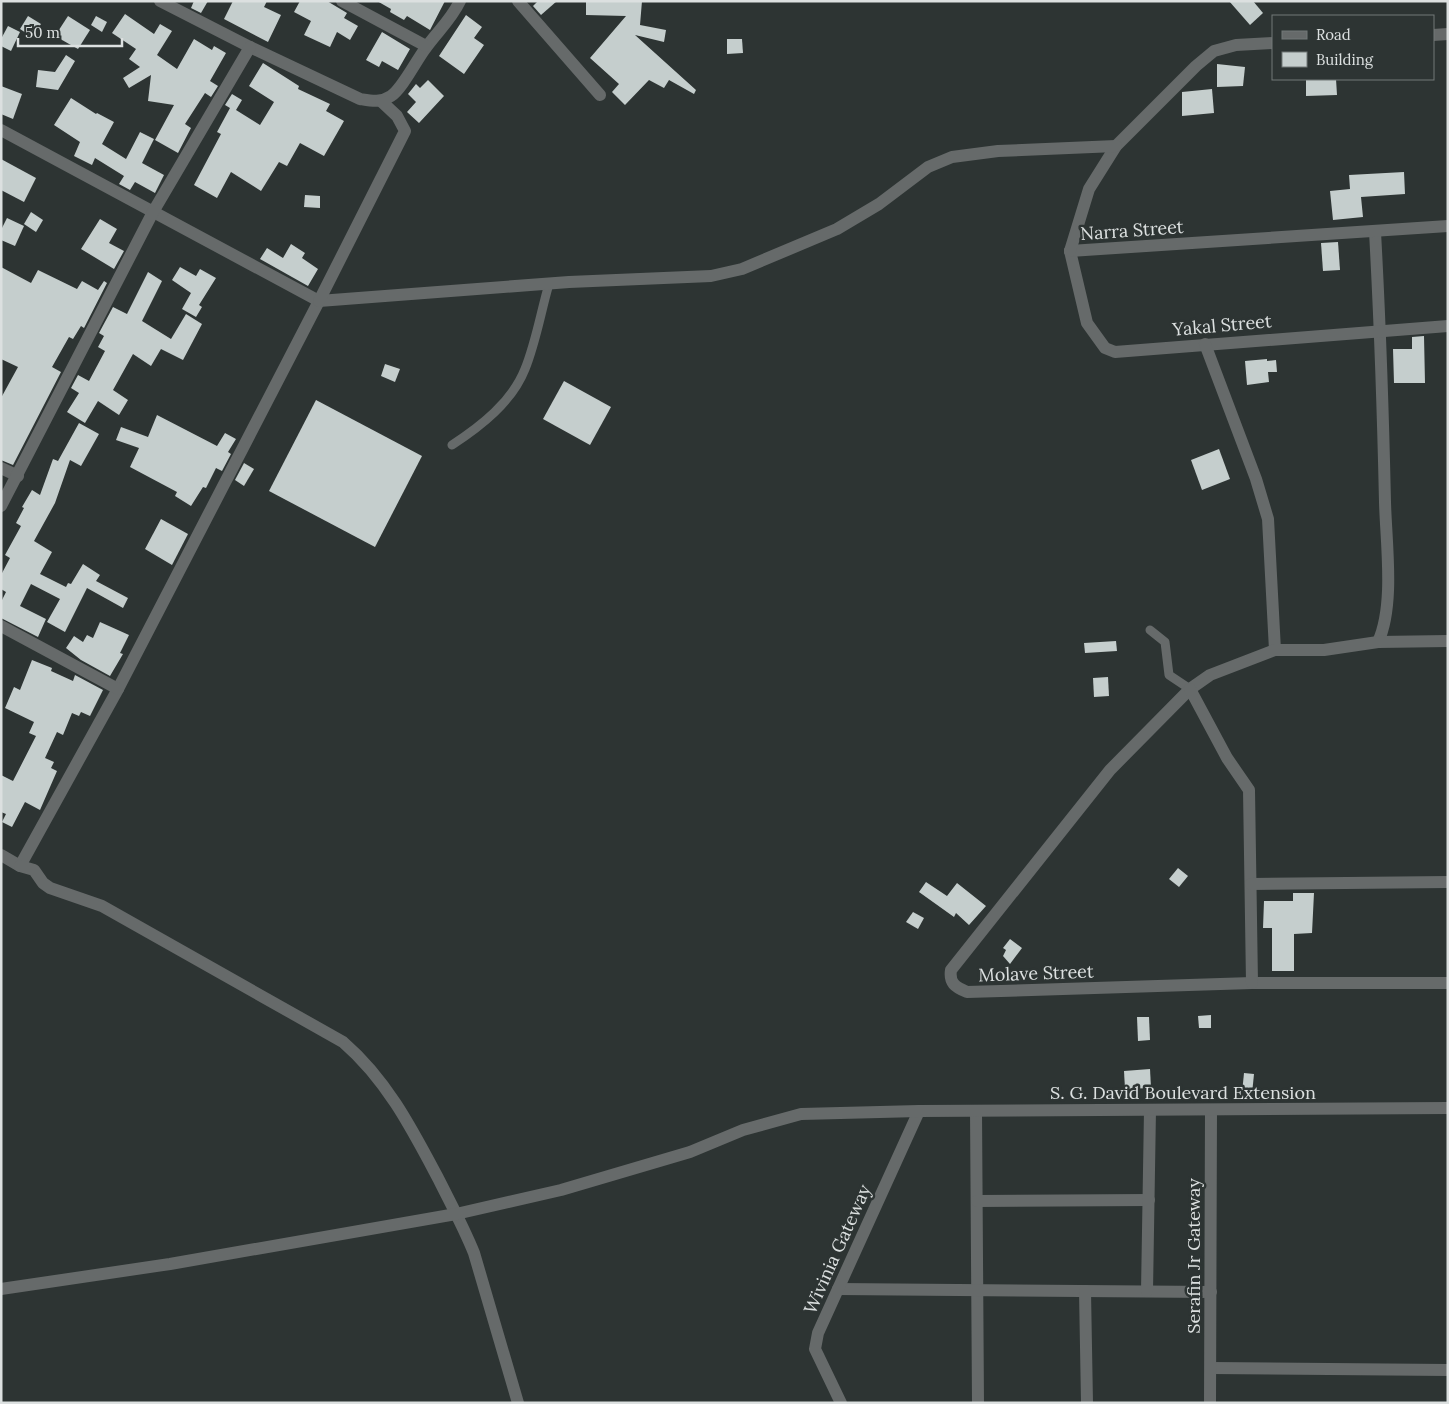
<svg xmlns="http://www.w3.org/2000/svg" width="1449" height="1404" viewBox="0 0 1449 1404" font-family="Lora,serif">
	<rect width="100%" height="100%" fill="#2d3433"/>
	<g fill="#c5cecd">
		<path d="M194,1h14l-7,12 -10,-5z"/>
		<path d="M233,1h34l-3,6 17,8 -13,27 -44,-23z"/>
		<path d="M300,1h27l20,12 -3,5 14,8 -8,14 -13,-8 -7,15 -26,-12 7,-14 -17,-9z"/>
		<path d="M377,1h68l-15,29 -23,-14 -3,4 -14,-8 1,-3z"/>
		<path d="M538,1h19l-16,14 -8,-9z"/>
		<path d="M586,1h56l-2,24 26,5 -2,12 -29,-7 61,55 -2,4 -25,-14 -5,8 -15,-8 -24,25 -13,-13 7,-8 -29,-26 36,-42 -40,-1z"/>
		<path d="M1229,1h24l10,12 -13,12z"/>
		<path d="M125,14l29,20 6,-10 12,7 -15,24 20,14 17,-30 18,11 2,-4 12,7 -16,28 8,5 -7,11 -6,-4 -20,31 6,4 -13,25 -23,-13 19,-35 -26,-4 3,-26 -22,13 -6,-10 17,-11 -11,-8 7,-10 -24,-16z"/>
		<path d="M466,15l16,12 -8,11 10,7 -20,29 -25,-18z"/>
		<path d="M28,16l13,8 -9,13 -12,-8z"/>
		<path d="M68,16l22,14 -12,19 -23,-13z"/>
		<path d="M96,16l11,6 -5,10 -11,-7z"/>
		<path d="M8,26l12,6 -9,19 -10,-5v-7z"/>
		<path d="M382,32l28,17 -12,21 -16,-9 -3,6 -13,-7z"/>
		<path d="M727,39h15l1,14 -16,1z"/>
		<path d="M66,55l9,6 -17,29 -22,-3 2,-17 17,2z"/>
		<path d="M263,63l36,23 -1,3 32,15 -4,7 18,10 -20,35 -24,-13 -13,23 -8,-4 -18,29 -30,-19 -14,26 -23,-13 27,-51 -4,-2 13,-24 -5,-3 7,-11 10,6 -6,10 24,15 14,-23 -25,-16z"/>
		<path d="M1217,64l28,3 -2,19 -26,1z"/>
		<path d="M1306,79h30l1,16 -31,1z"/>
		<path d="M428,80l16,16 -25,27 -12,-11 9,-10 -8,-8 8,-10 4,4z"/>
		<path d="M1,86l21,8 -9,25 -12,-5z"/>
		<path d="M1212,89l2,24 -32,3v-24z"/>
		<path d="M71,98l25,16 1,-1 17,9 -12,22 24,15 14,-27 14,7 -12,24 22,12 -9,18 -20,-11 -5,8 -11,-6 5,-8 -29,-18 -3,7 -18,-9 6,-14 -26,-17z"/>
		<path d="M1,159l35,19 -12,24 -23,-12z"/>
		<path d="M1404,172l1,22 -44,3 2,20 -30,3 -3,-29 20,-2 -1,-14z"/>
		<path d="M305,195l15,1v12l-16,-1z"/>
		<path d="M31,212l12,8 -7,12 -12,-8z"/>
		<path d="M7,218l17,8 -9,20 -14,-6v-10z"/>
		<path d="M100,219l17,10 -8,14 15,8 -10,18 -33,-20z"/>
		<path d="M1338,242l2,28 -17,1 -2,-28z"/>
		<path d="M291,244l14,9 -3,5 16,11 -10,17 -48,-27 7,-11 16,10z"/>
		<path d="M1,267l30,16 7,-13 39,19 5,-8 16,9 6,-9 3,2 -23,45 -3,-2 -8,13 -4,-2 -17,30 9,5 -48,93 -12,-5v-62l17,-31 -17,-8z"/>
		<path d="M180,267l16,9 4,-7 16,9 -17,27 3,2 -6,10 -14,-8 9,-16 -19,-13z"/>
		<path d="M148,272l14,9 -20,40 29,18 15,-25 16,10 -19,36 -22,-11 -10,17 -18,-12 -20,36 15,10 -9,15 -21,-14 -13,22 -18,-11 12,-19 -8,-5 7,-13 11,6 16,-30 -7,-4 6,-11 -5,-3 14,-26 14,7z"/>
		<path d="M1424,336l1,47h-31l-1,-34h19v-12z"/>
		<path d="M1267,359v2l9,-1 1,12h-9l1,10 -22,3 -2,-24z"/>
		<path d="M385,364l15,5 -5,13 -14,-6z"/>
		<path d="M564,381l47,26 -21,38 -47,-26z"/>
		<path d="M316,400l106,56 -47,91 -106,-56z"/>
		<path d="M157,415l60,31 8,-13 11,6 -8,13 3,2 -9,17 -6,-3 -10,20 -3,-1 -12,19 -16,-10 2,-4 -47,-25 9,-19 -23,-8 5,-13 27,10z"/>
		<path d="M79,423l20,11 -18,32 -11,-6 -15,43 -21,38 18,11 -12,22 26,13 2,-4 3,1 12,-20 17,11 -4,6 32,17 -5,10 -36,-20 -22,44 -18,-10 13,-23 -29,-15 -11,22 26,13 -8,18 -37,-19v-16l5,-10 -5,-3v-14l9,-17 -5,-3 16,-29 -5,-3 8,-15 -2,-1 10,-17 8,5 13,-36 5,2z"/>
		<path d="M1219,449l11,30 -28,11 -11,-30z"/>
		<path d="M244,463l10,6 -10,17 -9,-6z"/>
		<path d="M161,519l27,15 -16,31 -27,-16z"/>
		<path d="M100,622l29,13 -9,18 3,1 -13,22 -29,-16 -15,-12 8,-12 9,6 4,-7 6,3z"/>
		<path d="M1116,641l1,10 -32,2 -1,-10z"/>
		<path d="M32,660l20,8 -1,3 22,10 2,-6 28,15 -13,26 -9,-4 -2,4 -7,-3 -9,22 -6,-3 -12,26 9,4 -3,6 6,3 -17,39 -15,-8 -13,25 -10,-5 4,-8 -5,-2v-37l12,6 23,-45 -7,-3 5,-11 -29,-14 9,-21 6,3z"/>
		<path d="M1108,677l1,19 -15,1 -1,-19z"/>
		<path d="M1178,868l10,8 -9,11 -10,-8z"/>
		<path d="M926,882l21,14 10,-13 29,23 -17,19 -13,-12 -2,4 -35,-25z"/>
		<path d="M1293,893h21l-2,40 -18,1v37h-22v-43h-9l1,-27h29z"/>
		<path d="M913,912l11,6 -6,11 -12,-7z"/>
		<path d="M1010,939l12,9 -12,16 -7,-8 3,-6 -3,-2z"/>
		<path d="M1211,1015v13h-12l-1,-12z"/>
		<path d="M1137,1017h12l1,23 -12,1z"/>
		<path d="M1150,1069l1,19 -26,1 -1,-18z"/>
		<path d="M1244,1073l10,1 -2,20 -10,-1z"/>
	</g>
	<g fill="none" stroke-linecap="round" stroke-linejoin="round">
		<g stroke="#666a6a" stroke-width="9">
			<path d="M452,445c29,-19 60,-43 73,-76 11,-27 16,-58 24,-85"/>
			<path d="M1150,630l15,12 4,33 21,14"/>
		</g>
		<g stroke="#666a6a" stroke-width="12">
			<path d="M160,1l90,46 110,52c12,2 20,4 31,-3 11,-7 25,-35 34,-47 12,-17 26,-29 35,-48"/>
			<path d="M342,1l84,45"/>
			<path d="M518,1l82,94"/>
			<path d="M1433,35l15,-1"/>
			<path d="M1,130l318,171 -201,388 -98,177 -19,-11"/>
			<path d="M1375,232c5,90 8,180 10,270 1,41 10,103 -7,140"/>
			<path d="M1070,251l17,72 18,25 10,4 333,-26"/>
			<path d="M1070,251l378,-25"/>
			<path d="M1070,251l19,-62 27,-43 80,-80 18,-15 22,-6 37,-2"/>
			<path d="M319,301l250,-19 142,-6 31,-7 95,-40 42,-25 49,-37 24,-10 46,-6 118,-5"/>
			<path d="M319,301l86,-170 -8,-15 -16,-15"/>
			<path d="M1205,344l51,135 12,40 7,131"/>
			<path d="M1,468l17,8"/>
			<path d="M1,506l152,-294 97,-165"/>
			<path d="M1,626l117,63"/>
			<path d="M1448,641l-70,1 -54,8h-49l-65,25 -20,14 -80,81 -159,200c-2,13 4,17 16,22l285,-9h196"/>
			<path d="M1190,689l37,69 22,32 3,193"/>
			<path d="M20,866l14,4 9,13 7,5 52,18 241,136c44,38 69,87 96,138 12,24 25,48 35,73l44,150"/>
			<path d="M1251,884l197,-2"/>
			<path d="M976,1111l2,292"/>
			<path d="M977,1201l172,-1"/>
			<path d="M838,1289l373,3"/>
			<path d="M1085,1291l2,112"/>
			<path d="M1147,1291l3,-181"/>
			<path d="M1211,1368l237,2"/>
			<path d="M841,1403l-26,-54 3,-16 101,-222"/>
			<path d="M1210,1403l1,-293"/>
		</g>
		<path stroke="#666a6a" stroke-width="12" d="M1,1289l169,-25 286,-50 105,-24 129,-38 53,-22 58,-16 118,-3 529,-3"/>
	</g>
	<g text-anchor="middle" dominant-baseline="central" stroke-width="5" stroke-linejoin="round" paint-order="stroke">
		<g font-size="18" fill="#dce0e0" stroke="#2d3433">
			<text transform="translate(1132 230) rotate(-4)">Narra Street</text>
			<text transform="translate(1222 325) rotate(-5)">Yakal Street</text>
			<text transform="translate(1036 973) rotate(-2)">Molave Street</text>
			<text x="1183" y="1092">S. G. David Boulevard Extension</text>
			<text transform="translate(837 1249) rotate(-66)">Wivinia Gateway</text>
			<text transform="translate(1193 1256) rotate(-90)">Serafin Jr Gateway</text>
		</g>
	</g>
	<rect width="1449" height="1404" fill="none" stroke="#dce0e0" stroke-width="5"/>
	<rect x="1272" y="15" width="162" height="65" fill="#2d3433" stroke="#737978"/>
	<rect x="1282" y="31" width="25" height="8" fill="#666a6a" stroke="#737978"/>
	<text x="1316" y="40" font-size="15" fill="#dce0e0">Road</text>
	<rect x="1282" y="52" width="25" height="15" fill="#c5cecd" stroke="#737978"/>
	<text x="1316" y="65" font-size="15" fill="#dce0e0">Building</text>
	<path d="M18 38v8h104v-8" fill="none" stroke="#dce0e0" stroke-width="2.5"/>
	<text x="25" y="38" font-size="15" fill="#dce0e0" stroke="#2d3433" stroke-width="4" paint-order="stroke">50 m</text>
</svg>
